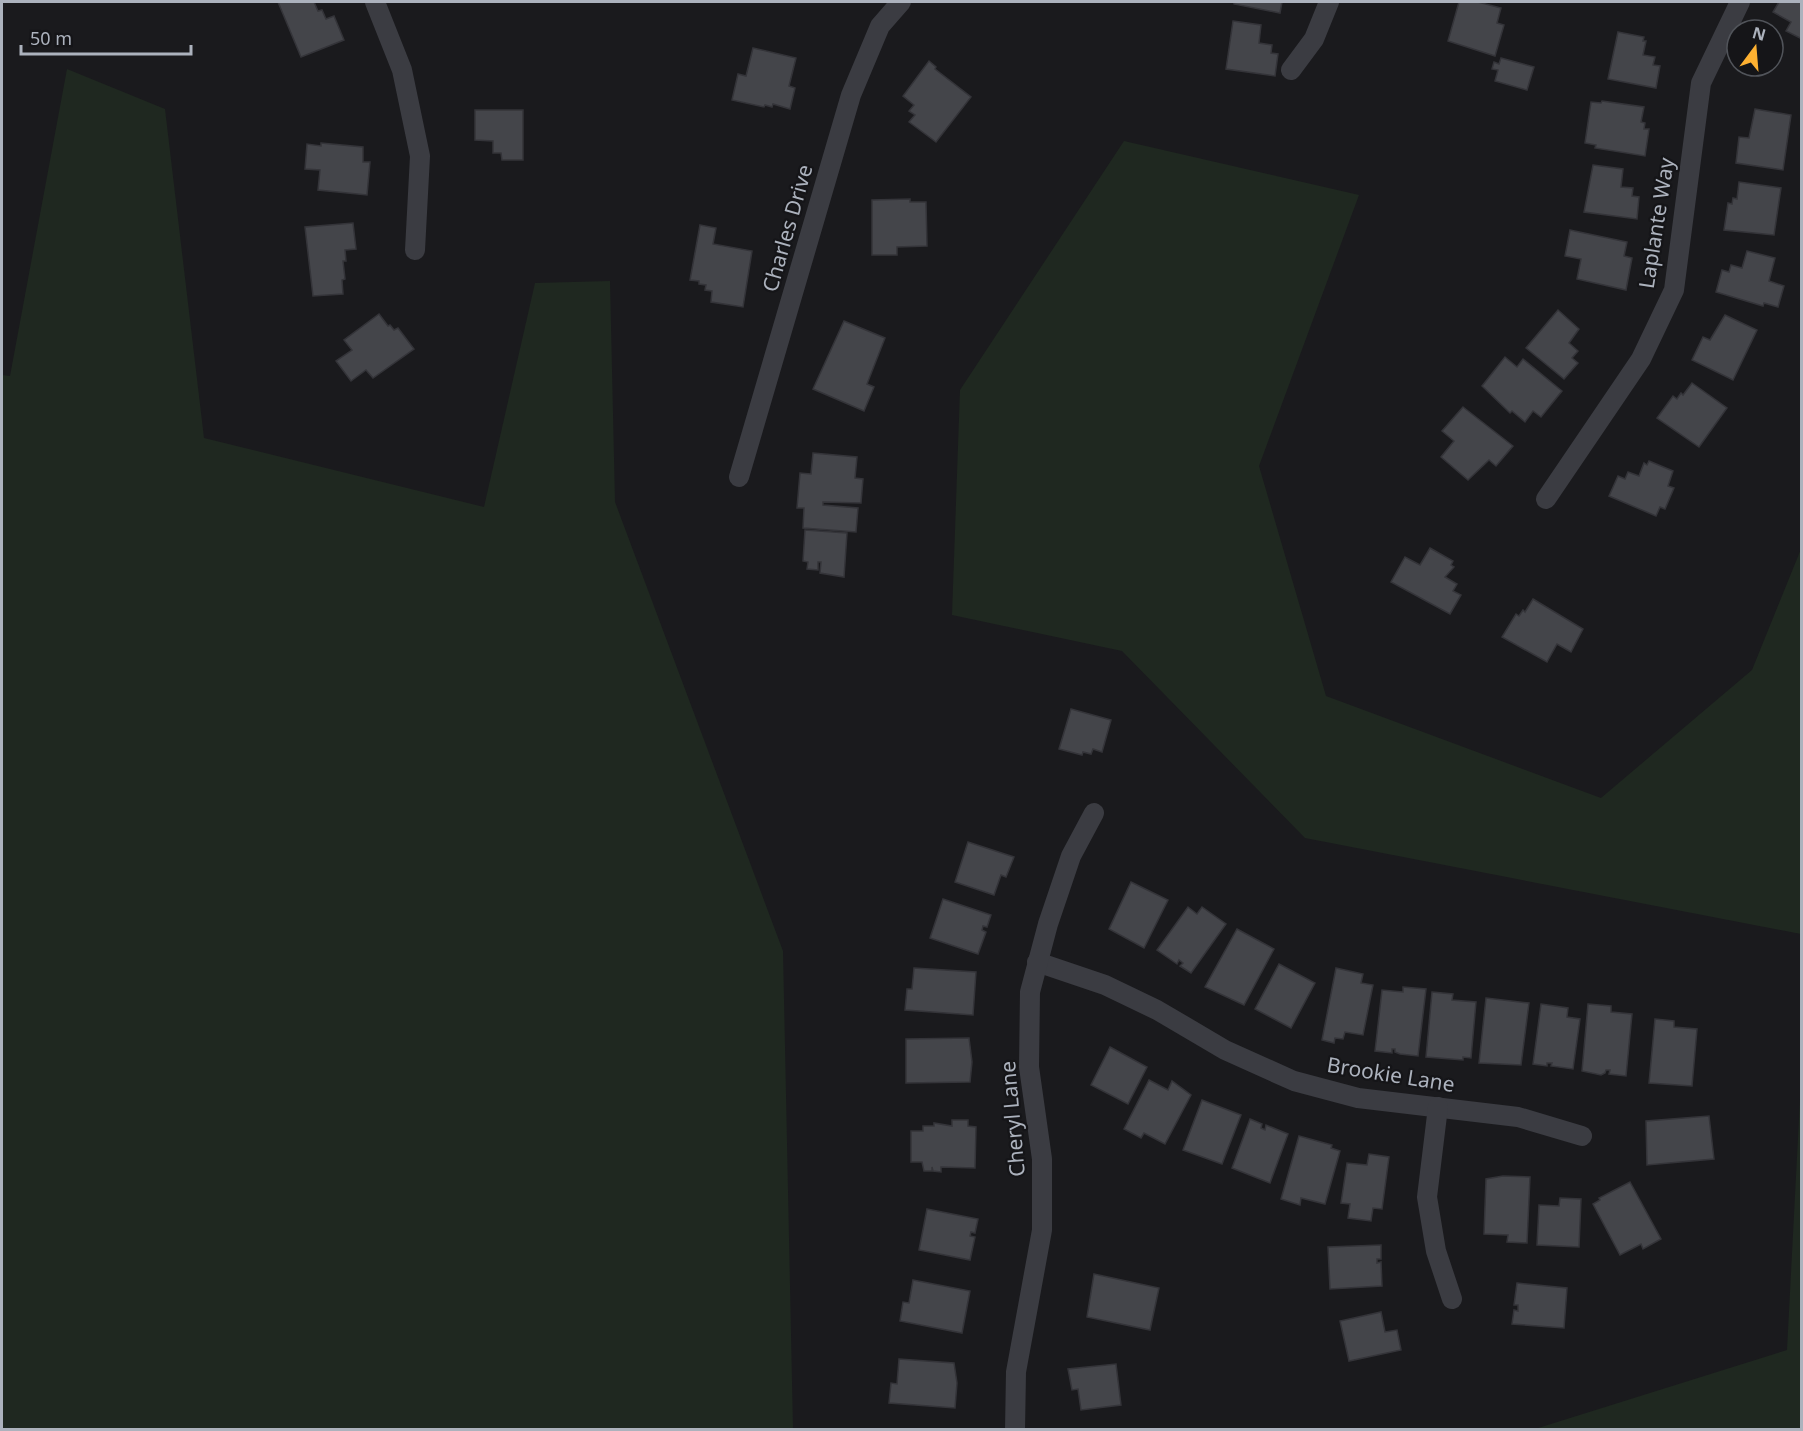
<svg xmlns="http://www.w3.org/2000/svg" width="1803" height="1431" viewBox="0 0 1803 1431" font-family="'Noto Sans',sans-serif">
	<rect width="100%" height="100%" fill="#1a1a1d"/>
	<g fill="#1f2820">
		<path d="M67,69l98,40 39,329 280,69 51,-224 75,-2 5,221 168,449 10,478h-791v-1054l8,1z"/>
		<path d="M1124,141l235,54 -100,271 67,230 275,102 151,-128 49,-121v385l-496,-96 -183,-187 -170,-36 8,-225z"/>
		<path d="M1801,1080v349h-266l252,-79z"/>
	</g>
	<g fill="#44454a" stroke="#343439" stroke-width="1.5">
		<path d="M278,2h36l4,9 4,-1 4,9 8,-3 10,24 -43,17z"/>
		<path d="M1234,2h48l-2,11 -46,-9z"/>
		<path d="M1459,2h19l23,6 -4,15 7,2 -9,31 -47,-15z"/>
		<path d="M1779,2h23v37l-16,-8 5,-9 -18,-10z"/>
		<path d="M1233,21l28,4 -2,18 13,2 -1,8 7,1 -3,22 -49,-7z"/>
		<path d="M1618,32l26,5 -1,4h3l-3,14 12,2 -2,8 7,1 -4,22 -48,-9z"/>
		<path d="M753,48l43,10 -7,28 6,2 -5,21 -17,-5 -1,3 -7,-2 -1,2 -32,-7 6,-26 8,2z"/>
		<path d="M1501,58l33,9 -7,23 -32,-9 3,-11 -6,-1 2,-7 5,2z"/>
		<path d="M929,61l7,6 -1,2 36,28 -35,45 -27,-20 6,-7 -6,-4 5,-6 -11,-9z"/>
		<path d="M1602,101l42,6 -3,15 4,1 -1,6h5l-4,27 -50,-8 1,-3 -11,-2 6,-41 10,1z"/>
		<path d="M1755,109l36,6 -8,55 -47,-7 3,-26 10,1z"/>
		<path d="M475,110h48v50h-21l-1,-7h-8v-12l-18,-1z"/>
		<path d="M321,143l42,4v15h7l-3,33 -49,-5 2,-20 -15,-1 2,-25 14,2z"/>
		<path d="M1593,165l30,4 -2,18 12,1 -1,8 7,1 -2,22 -53,-7z"/>
		<path d="M1739,182l42,6 -7,47 -50,-5 4,-27 4,1 1,-6 4,1z"/>
		<path d="M910,199v3h16l1,44 -30,1v8h-25v-55z"/>
		<path d="M353,223l3,26 -11,1 1,11h-3l2,18 -3,1 1,14 -30,2 -8,-69z"/>
		<path d="M700,225l16,3 -3,16 39,7 -9,56 -32,-5 1,-11 -7,-1 1,-5 -7,-1v-3l-9,-1z"/>
		<path d="M1570,230l57,12 -3,14 8,2 -6,32 -49,-11 4,-20 -16,-3z"/>
		<path d="M1747,251l28,7 -6,23 15,5 -6,21 -14,-4 -1,3 -47,-14 6,-22 7,2 2,-7 11,3z"/>
		<path d="M1558,310l21,19 -10,14 9,8 -6,7 6,5 -14,16 -38,-31z"/>
		<path d="M379,314l9,12 2,-1 4,5 4,-2 16,21 -41,29 -7,-8 -15,11 -15,-20 16,-11 -8,-10z"/>
		<path d="M1725,315l32,15 -24,50 -41,-20 11,-23 7,3z"/>
		<path d="M844,321l41,17 -18,46 7,3 -10,24 -51,-22z"/>
		<path d="M1505,357l12,10 6,-8 39,32 -21,26 -8,-6 -8,11 -13,-11 -2,2 -28,-27z"/>
		<path d="M1692,383l35,25 -28,39 -42,-29 16,-22 4,3 4,-6 2,2z"/>
		<path d="M1463,407l50,39 -17,20 -7,-6 -21,20 -27,-23 13,-16 -12,-10z"/>
		<path d="M813,453l44,4 -2,21 8,1 -2,24 -38,-1v3l35,3 -2,24 -53,-4 1,-20h-7l3,-35 11,1z"/>
		<path d="M1649,461l24,10 -5,15 6,2 -9,21 -5,-2 -4,9 -47,-20 9,-20 7,3 3,-7 11,4 5,-13 3,2z"/>
		<path d="M805,530l42,3 -3,44 -24,-4 1,-11h-3v8l-11,-1 1,-7 -5,-1z"/>
		<path d="M1430,548l23,13 -2,4 3,2 -9,10 12,7 -4,7 8,4 -11,19 -59,-32 14,-25 15,8z"/>
		<path d="M1533,599l50,30 -12,23 -14,-8 -10,18 -45,-25 14,-23 3,2 4,-6 2,2z"/>
		<path d="M1071,709l40,11 -9,32 -9,-3 -2,5 -8,-2 -1,3 -23,-6z"/>
		<path d="M968,842l46,15 -8,20 -5,-2 -7,20 -39,-13z"/>
		<path d="M1131,882l37,18 -24,48 -35,-19z"/>
		<path d="M943,899l48,16 -4,12 -4,-1 -1,4 4,2 -8,22 -48,-16z"/>
		<path d="M1188,907l9,7 5,-7 24,17 -35,49 -11,-7 3,-3 -4,-3 -2,4 -20,-14z"/>
		<path d="M1237,929l37,20 -30,56 -39,-18z"/>
		<path d="M1279,964l36,19 -24,45 -36,-19z"/>
		<path d="M914,968l62,4 -3,43 -68,-5 2,-21h5z"/>
		<path d="M1336,968l27,6 -2,9 12,2 -10,50 -18,-3 -2,7 -8,-1 -1,5 -12,-3z"/>
		<path d="M1403,987l23,2 -8,67 -18,-2 -5,-2v-3h-3v4l-17,-2 7,-61 21,2z"/>
		<path d="M1432,992l21,2 -1,6 24,2 -5,56 -8,-1v3l-37,-3z"/>
		<path d="M1486,998l43,5 -8,62 -42,-2z"/>
		<path d="M1541,1004l27,4 -1,9 13,2 -7,50 -22,-3 1,-3h-5v3l-14,-2z"/>
		<path d="M1588,1004l23,2v6l21,2 -6,62 -17,-2 1,-4h-4l-1,3 -4,2 -19,-4z"/>
		<path d="M1655,1019l19,2v6l23,2 -5,57 -43,-3z"/>
		<path d="M969,1038l3,24 -2,20 -64,1v-44z"/>
		<path d="M1110,1047l37,20 -19,37 -37,-19z"/>
		<path d="M1149,1080l19,10 4,-9 19,14 -26,49 -21,-11 -3,5 -17,-9z"/>
		<path d="M1202,1100l39,15 -19,49 -39,-14z"/>
		<path d="M1709,1116l5,43 -67,6 -1,-44z"/>
		<path d="M1250,1119l12,5 -1,4 4,2 1,-5 22,9 -18,49 -38,-15z"/>
		<path d="M952,1120h16v6l8,1 -1,41 -34,-1v5l-8,-1 -1,-4v4h-8l-2,-9h-11v-31h12v-5h11v-3l18,3z"/>
		<path d="M1299,1136l33,9 -1,3 9,3 -15,53 -24,-6 -1,7 -19,-6z"/>
		<path d="M1369,1154l20,3 -7,52 -9,-1 -2,13 -23,-3 2,-14 -9,-1 6,-40 20,2z"/>
		<path d="M1503,1176l27,1 -3,66 -20,-1 1,-7 -24,-1 2,-55z"/>
		<path d="M1630,1182l31,57 -18,10 -2,-5 -21,11 -27,-51 7,-4 -1,-2z"/>
		<path d="M1560,1198l21,1 -2,48 -42,-2 2,-40 20,1z"/>
		<path d="M927,1209l51,10 -3,14 -4,-1 -1,4 5,1 -5,23 -51,-10z"/>
		<path d="M1381,1245v14h-4v4l4,-1 1,24 -52,3 -2,-42z"/>
		<path d="M1094,1274l65,14 -9,42 -63,-13z"/>
		<path d="M913,1280l57,11 -8,42 -62,-12 3,-19 6,1z"/>
		<path d="M1517,1283l50,5 -3,40 -52,-4 2,-14 4,1v-6h-4z"/>
		<path d="M1381,1312l4,20 12,-2 4,20 -52,11 -9,-40z"/>
		<path d="M899,1359l55,4 3,20 -2,25 -66,-5 2,-20 6,1z"/>
		<path d="M1116,1364l5,41 -40,5 -3,-21 -6,1 -4,-21z"/>
	</g>
	<g fill="none" stroke-linecap="round" stroke-linejoin="round">
		<g stroke="#3b3c42" stroke-width="20">
			<path d="M375,2l27,68 18,86 -5,94"/>
			<path d="M1291,70l23,-31 15,-37"/>
			<path d="M739,477l112,-382 29,-69 21,-24"/>
			<path d="M1546,499l95,-140 33,-69 27,-207 39,-81"/>
			<path d="M1037,962l68,23 52,25 68,40 69,31 64,17 160,19 64,19"/>
			<path d="M1438,1107l-11,90 9,54 16,48"/>
			<path d="M1015,1430l1,-58 26,-142v-71l-13,-92 1,-75 18,-68 23,-68 23,-43"/>
		</g>
	</g>
	<g text-anchor="middle" dominant-baseline="central" stroke-width="4.5" stroke-linejoin="round" paint-order="stroke">
		<g font-size="21" fill="#acb2bd" stroke="#151518">
			<text transform="translate(1656 223) rotate(-81)">Laplante Way</text>
			<text transform="translate(787 228) rotate(-74)">Charles Drive</text>
			<text transform="translate(1391 1074) rotate(9)">Brookie Lane</text>
			<text transform="translate(1012 1119) rotate(-95)">Cheryl Lane</text>
		</g>
	</g>
	<rect width="1803" height="1431" fill="none" stroke="#acb2bd" stroke-width="6"/>
	<g transform="translate(1755 48) rotate(16)"><circle r="28" fill="#151518" stroke="#51545a" stroke-width="1.5"/>
	<path d="M0-4.5L10 22L0 15L-10 22Z" fill="#feb131"/>
	<text y="-9" font-size="16" font-weight="bold" text-anchor="middle" fill="#acb2bd">N</text>
	</g>
	<path d="M21 45v9h170v-9" fill="none" stroke="#acb2bd" stroke-width="3"/>
	<text x="30" y="45" font-size="18" fill="#acb2bd" stroke="#151518" stroke-width="4.5" paint-order="stroke">50 m</text>
</svg>
